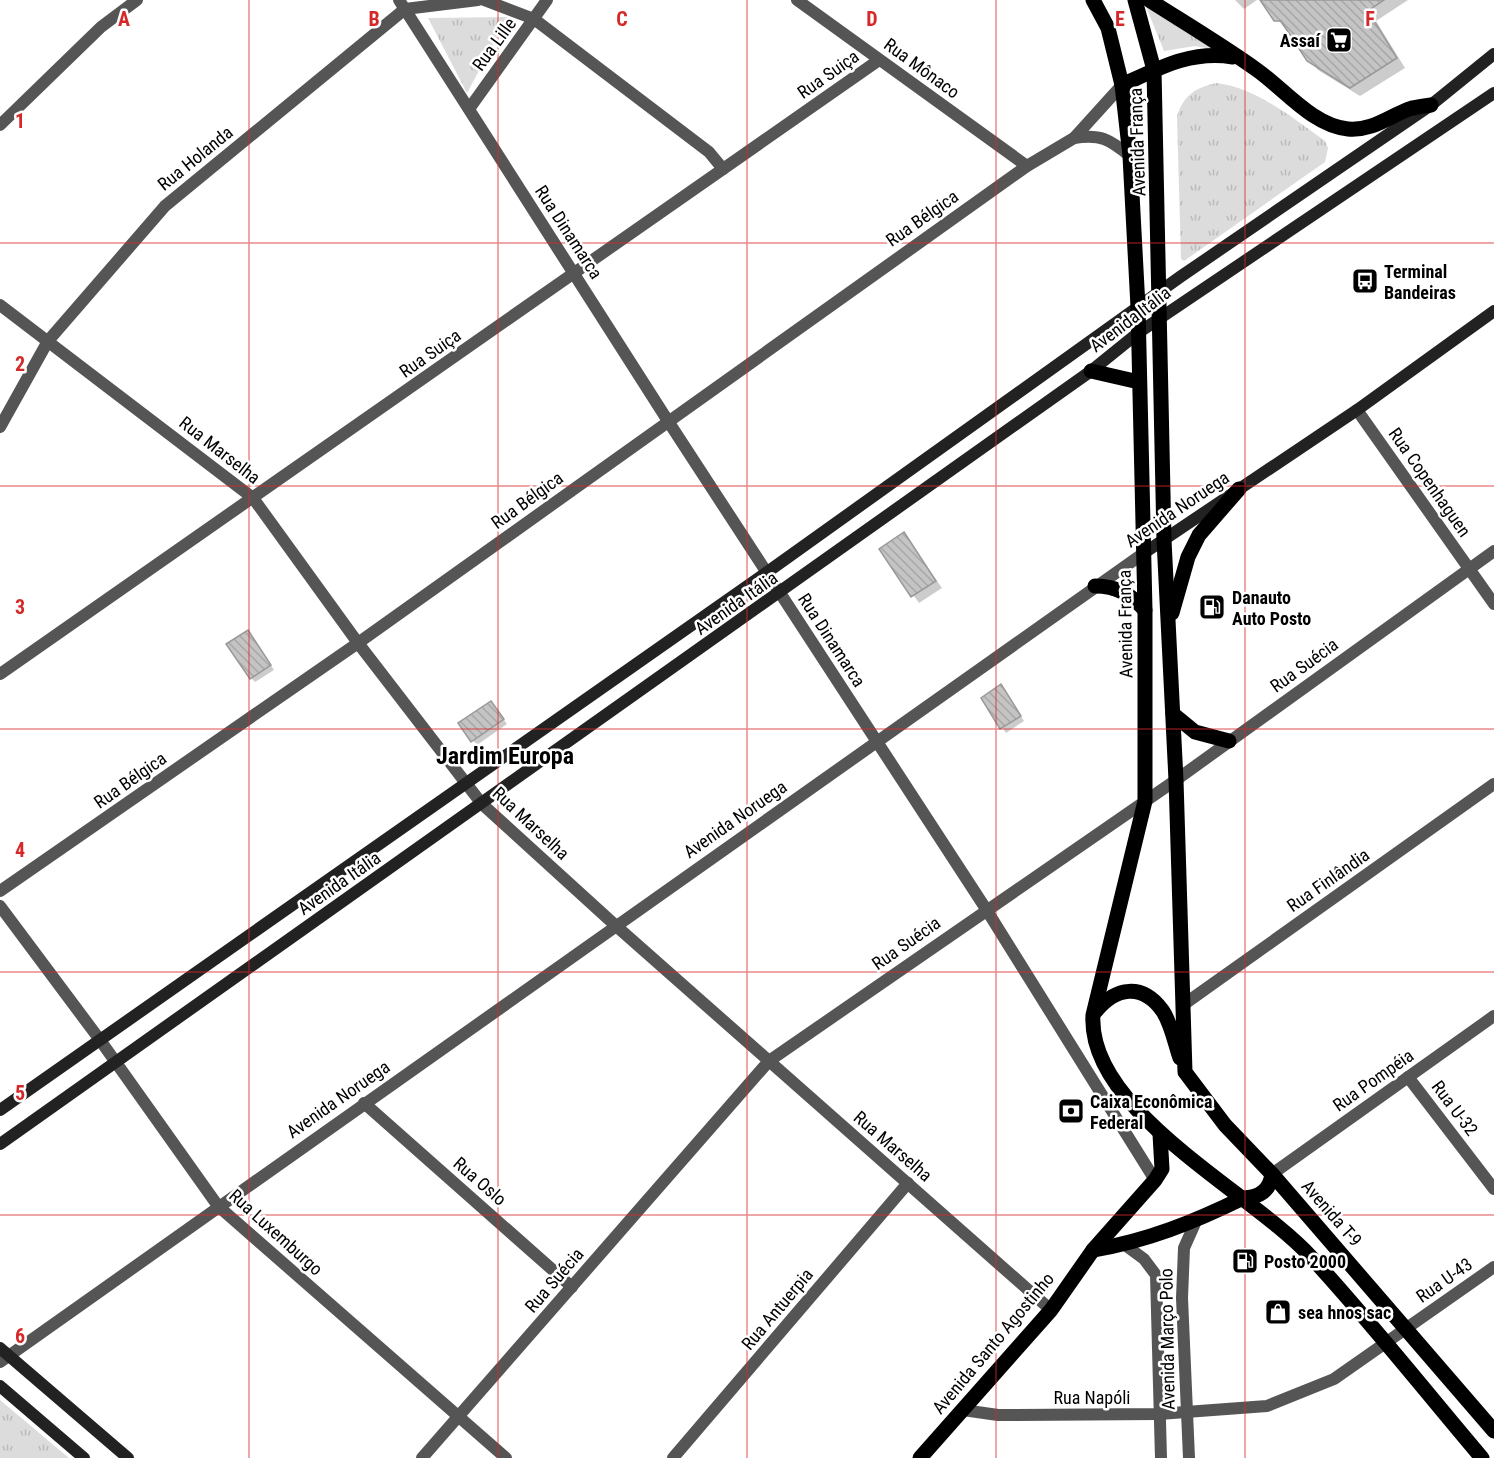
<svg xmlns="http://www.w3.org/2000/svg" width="1494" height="1458" viewBox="0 0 1494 1458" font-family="'Roboto Condensed',sans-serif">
	<defs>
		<pattern id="park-tufts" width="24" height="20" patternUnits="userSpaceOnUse" patternTransform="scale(1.5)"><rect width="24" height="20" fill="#dcdcdc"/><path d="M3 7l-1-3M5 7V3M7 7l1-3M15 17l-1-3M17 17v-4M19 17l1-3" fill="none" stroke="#bbb"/></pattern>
		<pattern id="building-back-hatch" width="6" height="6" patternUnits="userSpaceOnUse" patternTransform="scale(1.5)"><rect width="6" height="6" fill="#c4c4c4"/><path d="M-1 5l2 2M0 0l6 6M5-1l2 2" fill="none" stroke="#a7a7a7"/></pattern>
	</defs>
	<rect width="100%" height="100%" fill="#fff"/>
	<g fill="url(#park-tufts)">
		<path d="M1145,4l68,45 -18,-3 -31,5z"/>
		<path d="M508,17l-41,76 -39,-75z"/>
		<path d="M1217,83c39,5 76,35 108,58l3,7 -3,14 -141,99 -3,-2 -4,-143c7,-21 19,-29 40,-33z"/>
		<path d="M0,1400l69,58h-69z"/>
	</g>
	<g fill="#0003">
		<path d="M1235,0h22l-13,9z"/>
		<path d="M1262,0h146l-32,21 29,47 -45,28 -42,-26z"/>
		<path d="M904,534l38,54 -23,15 -38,-54z"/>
		<path d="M252,636l22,34 -19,12 -4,-4z"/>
		<path d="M1001,686l23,35 -18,12 -23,-35z"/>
		<path d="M495,707l12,17 -30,21 -17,-21z"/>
	</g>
	<g fill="url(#building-back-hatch)" stroke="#999" stroke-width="1.5">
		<path d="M1260,0h124l-16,11 29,47 -47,30 -43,-27 -26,-40h-7z"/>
		<path d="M904,532l32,49 -25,16 -32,-48z"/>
		<path d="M248,630l23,35 -21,14 -24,-35z"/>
		<path d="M1001,684l20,32 -21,13 -19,-31z"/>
		<path d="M491,701l13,18 -33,23 -13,-19z"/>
	</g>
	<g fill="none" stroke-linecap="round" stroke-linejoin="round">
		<g stroke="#555" stroke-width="12">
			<path d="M399,0l269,421 318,488 169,271"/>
			<path d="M484,0l50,19 175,133 14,17"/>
			<path d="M797,0l230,166"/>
			<path d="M469,109l78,-109"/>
			<path d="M0,125l101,-98 36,-27"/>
			<path d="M1074,138c27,-4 35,1 56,18"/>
			<path d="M0,305l253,193 105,145 124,161 133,121 436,385"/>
			<path d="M1357,410l137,194"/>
			<path d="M0,427l48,-86 117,-135 240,-197 73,-9"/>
			<path d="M0,674l879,-614"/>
			<path d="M0,891l358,-248 669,-477 47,-28 48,-53"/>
			<path d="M0,906l100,134 118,166 288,252"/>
			<path d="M1183,1005l311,-221"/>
			<path d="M1408,1077l86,112"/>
			<path d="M364,1103l208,184"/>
			<path d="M1272,1174l222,-158"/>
			<path d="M0,1362l1144,-809"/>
			<path d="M963,1410l35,5 161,-1 108,-8 67,-27 160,-112"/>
			<path d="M422,1458l347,-397 407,-281 318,-229"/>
			<path d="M673,1458l235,-275"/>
		</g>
		<g stroke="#555" stroke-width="12">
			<path d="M1125,1245l19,14 12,16 5,183"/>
			<path d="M1189,1458l-7,-160 2,-50 12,-27"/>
		</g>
		<g stroke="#222" stroke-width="12">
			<path d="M1144,553l213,-143 137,-99"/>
			<path d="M0,1110l766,-537 414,-296 251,-172 63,-51"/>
			<path d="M0,1144l1091,-773 47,-38 356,-240"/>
			<path d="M0,1348l128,110"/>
			<path d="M0,1386l84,72"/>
		</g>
		<g stroke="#000" stroke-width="15">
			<path d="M1093,0l15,28 14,57 8,71 8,151 7,303v191l-52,214c-6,96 160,178 218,242 60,65 114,134 171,201"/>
			<path d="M1135,0l19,70 10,470 12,240 9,292 40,53 47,49 222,257"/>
			<path d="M1149,0c36,23 73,45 108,70 27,19 56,56 91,59 24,2 40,-12 61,-20 6,-2 15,-3 22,-4"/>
			<path d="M1122,85c37,-17 69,-35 111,-28"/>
			<path d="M1091,371l48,11"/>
			<path d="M1095,586c22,0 35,8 50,24"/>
			<path d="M1172,613l16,-56 11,-22 40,-46"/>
			<path d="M1173,714l22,18 34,9"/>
			<path d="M1096,1011c20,-24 46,-28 66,-1 9,12 13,34 18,48"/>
			<path d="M1093,1250c54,-9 101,-28 150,-52 16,0 27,-7 29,-24"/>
			<path d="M920,1458l131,-148 42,-60 62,-70 7,-11 -2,-35"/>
		</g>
	</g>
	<path fill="none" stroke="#d62828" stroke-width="1.5" stroke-opacity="0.55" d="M249,0v1458M498,0v1458M747,0v1458M996,0v1458M1245,0v1458M0,243h1494M0,486h1494M0,729h1494M0,972h1494M0,1215h1494"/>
	<defs>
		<symbol id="supermarket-square" viewBox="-11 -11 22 22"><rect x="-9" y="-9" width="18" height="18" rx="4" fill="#000" stroke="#fff"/><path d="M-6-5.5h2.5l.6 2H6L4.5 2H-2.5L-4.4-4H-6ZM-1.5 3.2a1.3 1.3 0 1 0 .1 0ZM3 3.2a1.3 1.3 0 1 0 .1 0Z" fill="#fff"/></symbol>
		<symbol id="bus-square" viewBox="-11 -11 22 22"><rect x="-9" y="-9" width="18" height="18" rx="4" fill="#000" stroke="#fff"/><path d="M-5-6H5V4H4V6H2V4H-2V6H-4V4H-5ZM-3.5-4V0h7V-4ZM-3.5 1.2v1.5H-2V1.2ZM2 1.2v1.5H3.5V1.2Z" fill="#fff"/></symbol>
		<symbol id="fuel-square" viewBox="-11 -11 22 22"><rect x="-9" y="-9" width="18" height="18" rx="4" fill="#000" stroke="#fff"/><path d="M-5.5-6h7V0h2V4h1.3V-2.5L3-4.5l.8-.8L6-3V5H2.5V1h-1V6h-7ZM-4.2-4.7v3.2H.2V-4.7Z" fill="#fff"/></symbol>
		<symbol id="bank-square" viewBox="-11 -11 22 22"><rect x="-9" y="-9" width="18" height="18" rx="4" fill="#000" stroke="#fff"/><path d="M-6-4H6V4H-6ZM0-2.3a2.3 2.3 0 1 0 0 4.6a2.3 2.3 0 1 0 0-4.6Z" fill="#fff"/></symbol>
		<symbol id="shop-square" viewBox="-11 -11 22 22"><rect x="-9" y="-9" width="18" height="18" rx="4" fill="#000" stroke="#fff"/><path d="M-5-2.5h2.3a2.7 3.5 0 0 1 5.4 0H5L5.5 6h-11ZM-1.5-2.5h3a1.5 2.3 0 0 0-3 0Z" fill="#fff"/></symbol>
	</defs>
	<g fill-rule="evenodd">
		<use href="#supermarket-square" x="1324" y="25" width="30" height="30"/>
		<use href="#bus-square" x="1350" y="266" width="30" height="30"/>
		<use href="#fuel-square" x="1197" y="592" width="30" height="30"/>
		<use href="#bank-square" x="1056" y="1096" width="30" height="30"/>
		<use href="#fuel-square" x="1230" y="1246" width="30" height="30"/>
		<use href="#shop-square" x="1263" y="1297" width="30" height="30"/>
	</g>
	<g text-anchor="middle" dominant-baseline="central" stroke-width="5" stroke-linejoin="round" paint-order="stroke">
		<g font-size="18" font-weight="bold" fill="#000" stroke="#fff" text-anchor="start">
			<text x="1320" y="40" text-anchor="end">Assaí</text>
			<text x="1384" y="271">Terminal<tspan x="1384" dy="21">Bandeiras</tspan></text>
			<text x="1232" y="597">Danauto<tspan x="1232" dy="21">Auto Posto</tspan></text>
			<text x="1090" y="1101">Caixa Econômica<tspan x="1090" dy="21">Federal</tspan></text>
			<text x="1264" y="1261">Posto 2000</text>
			<text x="1298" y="1312">sea hnos sac</text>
		</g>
		<g font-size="18" fill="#000" stroke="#fff">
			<text transform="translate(494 44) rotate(-54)">Rua Lille</text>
			<text transform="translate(922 68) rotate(36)">Rua Mônaco</text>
			<text transform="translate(828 74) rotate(-35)">Rua Suiça</text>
			<text transform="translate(1137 142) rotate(-92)">Avenida França</text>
			<text transform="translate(195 158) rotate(-39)">Rua Holanda</text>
			<text transform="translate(922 218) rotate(-35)">Rua Bélgica</text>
			<text transform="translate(569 232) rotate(57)">Rua Dinamarca</text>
			<text transform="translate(1130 319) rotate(-37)">Avenida Itália</text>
			<text transform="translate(430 353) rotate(-35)">Rua Suiça</text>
			<text transform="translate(220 450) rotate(38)">Rua Marselha</text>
			<text transform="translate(1430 482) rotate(55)">Rua Copenhaguen</text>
			<text transform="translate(527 500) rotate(-36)">Rua Bélgica</text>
			<text transform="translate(1177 509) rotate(-34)">Avenida Noruega</text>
			<text transform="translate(736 603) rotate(-35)">Avenida Itália</text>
			<text transform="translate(1125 624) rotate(-91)">Avenida França</text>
			<text transform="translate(832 640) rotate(57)">Rua Dinamarca</text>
			<text transform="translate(1304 665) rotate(-36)">Rua Suécia</text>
			<text transform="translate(130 780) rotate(-35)">Rua Bélgica</text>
			<text transform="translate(735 819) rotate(-35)">Avenida Noruega</text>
			<text transform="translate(531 823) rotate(43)">Rua Marselha</text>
			<text transform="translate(1328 880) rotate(-35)">Rua Finlândia</text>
			<text transform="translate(339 883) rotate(-35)">Avenida Itália</text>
			<text transform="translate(906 943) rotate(-35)">Rua Suécia</text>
			<text transform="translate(1373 1080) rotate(-35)">Rua Pompéia</text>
			<text transform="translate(338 1099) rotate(-35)">Avenida Noruega</text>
			<text transform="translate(1455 1108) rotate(53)">Rua U-32</text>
			<text transform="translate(893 1146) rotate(41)">Rua Marselha</text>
			<text transform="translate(480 1181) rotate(41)">Rua Oslo</text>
			<text transform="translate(1332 1213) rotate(49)">Avenida T-9</text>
			<text transform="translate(276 1232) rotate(42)">Rua Luxemburgo</text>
			<text transform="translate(554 1280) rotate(-49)">Rua Suécia</text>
			<text transform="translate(1444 1280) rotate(-35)">Rua U-43</text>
			<text transform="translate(777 1309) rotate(-50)">Rua Antuerpia</text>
			<text transform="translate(1167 1339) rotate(-91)">Avenida Março Polo</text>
			<text transform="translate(993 1343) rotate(-50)">Avenida Santo Agostinho</text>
			<text x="1092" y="1397">Rua Napóli</text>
		</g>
		<g font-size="24" font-weight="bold" fill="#000" stroke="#fff">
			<text x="505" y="756">Jardim Europa</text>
		</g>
	</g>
	<g font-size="20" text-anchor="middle" font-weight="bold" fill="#d62828" stroke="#fff" stroke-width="5" stroke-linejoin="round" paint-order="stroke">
		<text x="124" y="26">A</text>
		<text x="374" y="26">B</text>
		<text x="622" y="26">C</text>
		<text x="872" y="26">D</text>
		<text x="1120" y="26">E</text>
		<text x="1370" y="26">F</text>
		<text x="20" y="128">1</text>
		<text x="20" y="371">2</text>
		<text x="20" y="614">3</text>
		<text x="20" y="857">4</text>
		<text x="20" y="1100">5</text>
		<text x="20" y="1343">6</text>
	</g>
</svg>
